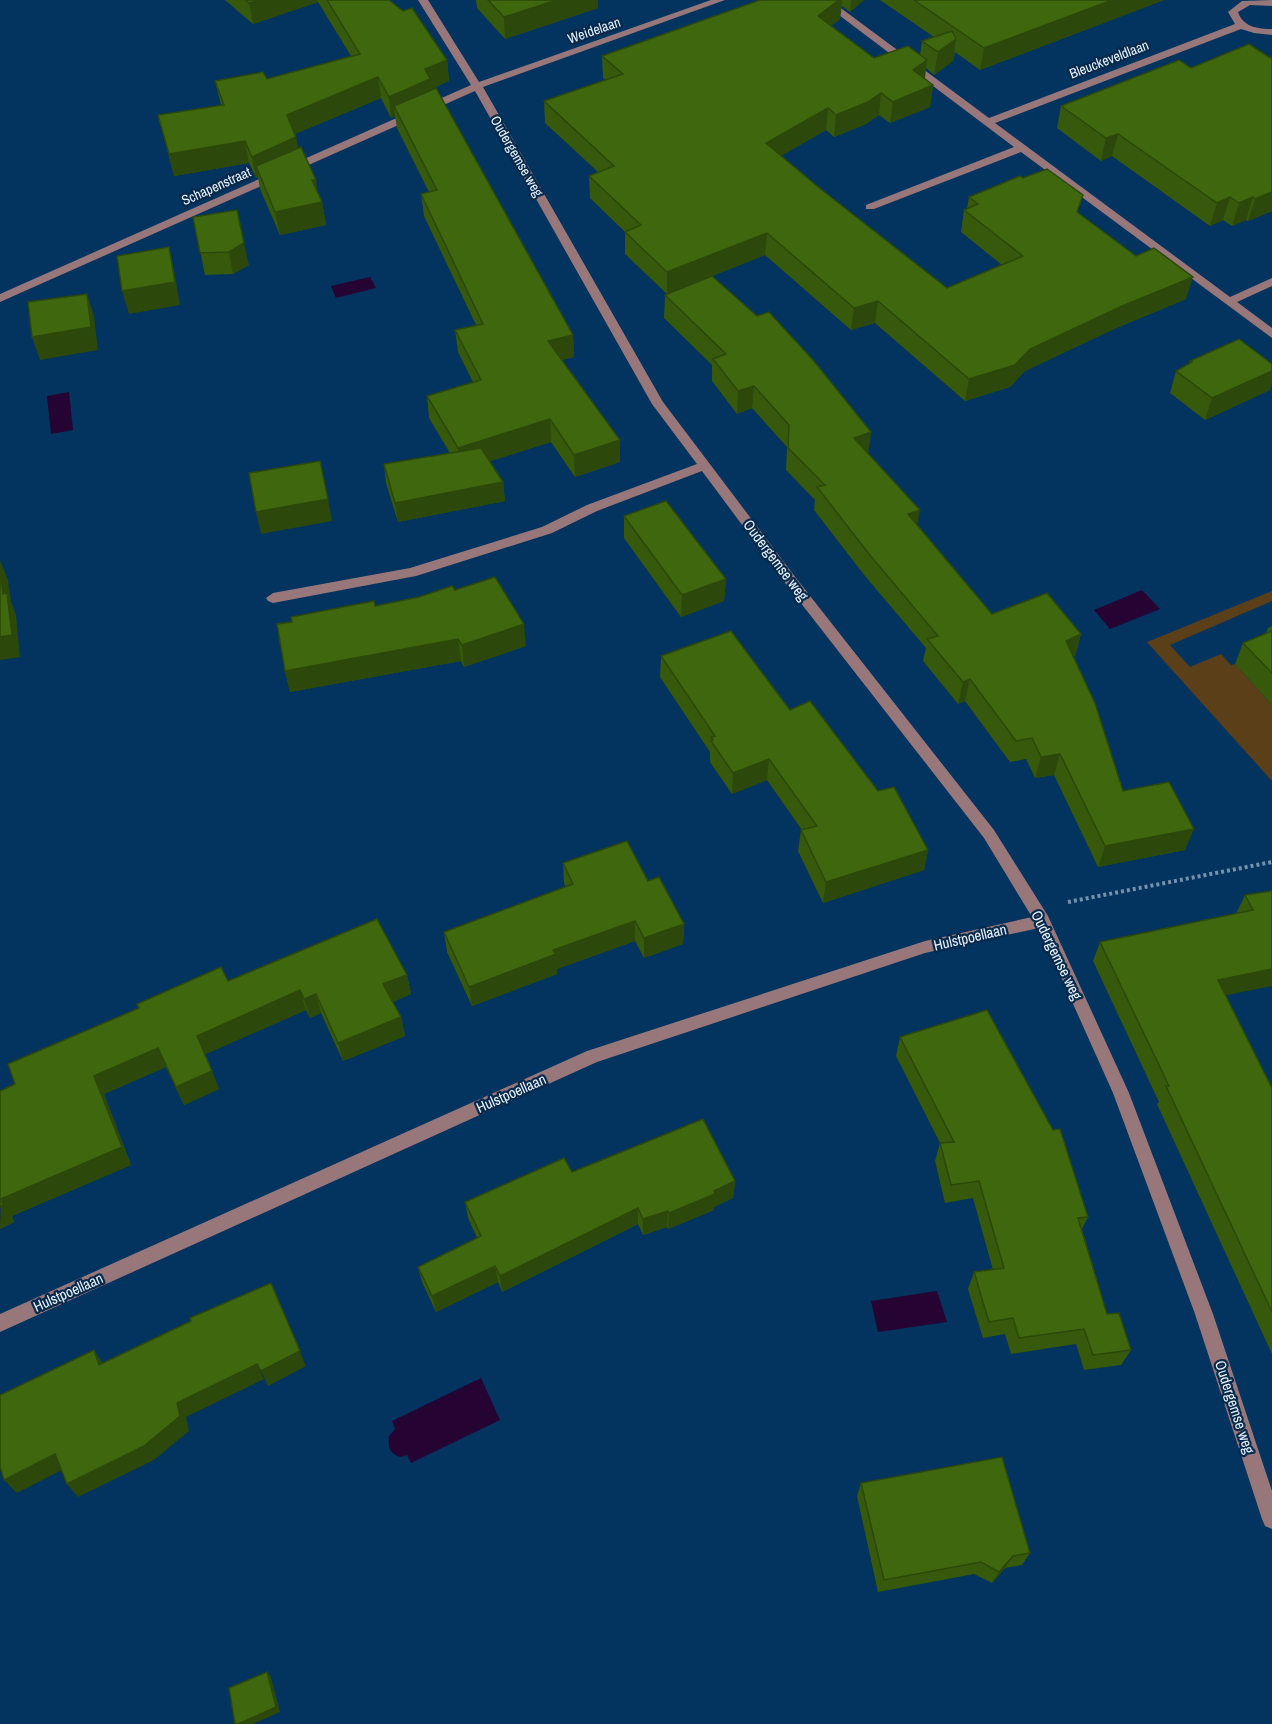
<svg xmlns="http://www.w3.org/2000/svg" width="1272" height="1724" viewBox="0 0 1272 1724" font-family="'Archivo Narrow',sans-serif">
	<rect width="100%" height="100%" fill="#03335f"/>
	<path fill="#5b3f18" d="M1272,591v10l-102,44 20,22 31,-13 10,11 4,-1 37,41v76l-125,-139z"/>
	<g fill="#250434">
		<path d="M370,277l6,11 -40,10 -5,-12z"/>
		<path d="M69,392l4,38 -22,4 -4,-38z"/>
		<path d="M1142,590l18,19 -50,20 -16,-19z"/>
		<path d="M937,1291l10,31 -69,10 -7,-31z"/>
		<path d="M481,1378l19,42 -89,43 -4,-8 -6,2c-12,-3 -13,-10 -12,-21l6,-7 -3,-8z"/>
	</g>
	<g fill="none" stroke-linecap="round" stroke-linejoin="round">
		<path stroke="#7592ad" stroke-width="4" stroke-dasharray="3 3" stroke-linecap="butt" d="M1068,902l204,-40"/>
		<g fill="#98777a" fill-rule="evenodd">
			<path d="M418,0h10l51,82 232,-82h14l-242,87 180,315 133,176 198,252 54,86 81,177 84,221 59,177v38l-7,-3 -3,-7 -67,-205 -82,-221 -74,-165 -114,25 -328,109 -597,270v-18l587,-263 338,-110 107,-24 -48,-79 -198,-254 -84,-113 -105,40 -45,22 -136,43 -143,27 -5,-2 -2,-3 7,-5 137,-25 132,-41 45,-22 110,-41 -45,-60 -177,-313 -475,211v-8l471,-209z"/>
			<path d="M819,0h11l159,118 246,-94 -7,-12 14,-11 30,-1v6l-22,-1 -12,7c5,15 20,17 34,17v6l-18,-2 -13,-4 -246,94 235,174 42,-19v8l-35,16 35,26v10l-251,-186 -147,57h-8v-4l148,-58z"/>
		</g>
	</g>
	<g fill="#36590c">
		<path d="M225,0h164l58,60 2,21 -18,8v1l142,245 1,22 -12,3 58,80v22l-45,15 -24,-35 -61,19 13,21 2,19 -107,21 -12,-39 -2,-19 66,-11 -21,-35 -2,-22 46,-14 -15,-30 -3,-22 21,-5 -52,-109 -3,-22 8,-2 -32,-64 -2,-12 -4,2 -10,-20 -86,36 3,14 24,54 4,23 -46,10 -20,-46 -2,-12 -2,1 -7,-15 -75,13 -16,-61 63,-10 -6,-24 52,-2 84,-23 -33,-54 -65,22z"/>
		<path d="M476,0h122v8l-93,31 -28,-31z"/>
		<path d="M760,0h104l-14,12 -8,-6 -2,13 -9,7 43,32 46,-3 2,-14 12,-4 -54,-37h284l-184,70 -25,-18 -2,9 -19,14 -8,-7 -1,11 8,6 -3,22 -40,16 -11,-8 -13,9 -32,13 -8,-7 -45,26 41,34 125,98 55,-23 -41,-33 3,-22 3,-1 2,-12 110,16 107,86 -72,30 -89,42 -15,16 -45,14 -90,-78 -24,7 -86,-75 -53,21 159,156 -3,21 49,72 75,89 89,20 -6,22 -2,1 50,134 62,59 -87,17 -44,-92 -19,3 -9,-19 -16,3 -45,-61 -7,3 -35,-43 3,-13 -61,-72 -51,-66 1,-10 -29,-30 1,-23 -35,-39 -15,6 -25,-33v-16l-48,-47 1,-23 35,-14 -33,13 -42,-40v-22l-35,-34 -1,-22 9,-4 -53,-49 -1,-22 61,-21 -2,-2 -1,-22z"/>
		<path d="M1179,60l93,151 -24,10 -2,-1 -14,6 -9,-6 -13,6 -98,-70 -11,5 -44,-33 4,-22z"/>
		<path d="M193,217l56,48 -16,9 -28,1z"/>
		<path d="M1190,361l80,29 -65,30 -35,-27 6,-22 13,-7z"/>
		<path d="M624,516l102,63 -2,22 -43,16 -57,-79z"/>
		<path d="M455,590l71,56 -62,21 -3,-6 -171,31 -5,-21 7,-49z"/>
		<path d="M1272,626v79l-37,-41 8,-21 23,-10 2,-5z"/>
		<path d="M661,656l129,54 88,81 50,59 -4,20 -101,33 -25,-52 3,-21h1l-35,-50 -35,14 -22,-32v-10l-50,-75z"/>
		<path d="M563,863l85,18 36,43 -1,20 -39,14 -9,-17 -78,28v5l-85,32 -25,-54 -3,-20 122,-45 -2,-4z"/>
		<path d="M1272,891l-46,105 46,92v266l-115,-250 2,-2 -66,-141 7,-19 136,-28 9,-19z"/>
		<path d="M407,975l4,19 -18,8 8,15 4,19 -62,25 -22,-48 -11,5 -4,-8 -101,44 14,35 -35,16 -18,-38 -62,27 27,71 -119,51 2,6 -14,7 15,-145 213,-103z"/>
		<path d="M900,1037l188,180 -6,12 25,85 24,36 -10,15 -37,5 -8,-26 -65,10 -6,-20 -22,4 -15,-49 6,-17 19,-2 -20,-72 -28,5 -10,-42 5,-18 -44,-87z"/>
		<path d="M572,1172l163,9 -2,17 -19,9v3l-46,19 -1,-2 -24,8 -5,-11 -136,68 -4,-10 -62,30 -14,-30 -4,-15 59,-29 -9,-20 -3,-16z"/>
		<path d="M861,1483l169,70 -8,12 -17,3 -13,15 -18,-9 -96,18 -21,-96z"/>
	</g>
	<g fill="#2c480a">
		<path d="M258,0h59l1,2 -65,22 -4,-21z"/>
		<path d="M557,0h41v8l-93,31 -1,-22z"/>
		<path d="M839,0h3l-2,19 -24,19 2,-22z"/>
		<path d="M851,0h13l-14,12z"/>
		<path d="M1112,0h52l-184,70 4,-22z"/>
		<path d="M956,39l-3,22 -19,14 4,-23z"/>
		<path d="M447,60l2,21 -18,8 1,11 -38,6 1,10 -4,2 -2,-21 36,-28z"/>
		<path d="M927,60l-3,22 -11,-12z"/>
		<path d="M378,77l3,21 -91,38 -3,-21z"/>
		<path d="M933,85l-3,22 -40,16 3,-21z"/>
		<path d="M881,93l-2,22 -13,9 -32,13 2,-22z"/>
		<path d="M828,108l-2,22 -61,35 1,-22z"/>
		<path d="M1118,134l-6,22 -11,5 5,-23z"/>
		<path d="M296,137l4,21 -44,8 2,11 -2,1 -4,-21z"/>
		<path d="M245,141l4,22 -75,13 -5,-22z"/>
		<path d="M312,180h4l3,22z"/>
		<path d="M1272,192v19l-24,10 7,-22z"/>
		<path d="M1230,197l-7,23 -13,6 7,-23z"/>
		<path d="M1253,197l-7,23 -14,6 7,-23z"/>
		<path d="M322,202l4,23 -46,10 -5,-23z"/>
		<path d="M767,233l-2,22 -98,39v-22z"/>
		<path d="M244,243l5,22 -16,9 -4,-22z"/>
		<path d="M169,247l5,23 6,35 -51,9 -7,-23z"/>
		<path d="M1193,277l-7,22 -72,30 -89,42 -15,16 -45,14 4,-22 61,-30 90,-42z"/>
		<path d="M87,294l7,22 4,34 -58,10 -8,-23z"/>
		<path d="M878,301l-3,22 -24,7 3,-22z"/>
		<path d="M573,335l1,22 -24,6 -2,-22z"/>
		<path d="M1272,371v13l-2,6 -65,30 7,-22z"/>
		<path d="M754,386l-2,22 -15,6 1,-23z"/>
		<path d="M550,419l1,23 -91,29 -2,-23z"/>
		<path d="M871,432l-3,22 -14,-16z"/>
		<path d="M620,440v22l-45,15 -1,-22z"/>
		<path d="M503,482l2,19 -107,21 -3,-19z"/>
		<path d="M328,499l4,22 -71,13 -5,-22z"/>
		<path d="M920,510l-4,22 -8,-18z"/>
		<path d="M0,560l8,20 3,21 5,14 4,42 -20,3v-23l3,-43z"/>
		<path d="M726,579l-2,22 -43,16 1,-22z"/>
		<path d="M524,624l2,22 -62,21 -2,-22z"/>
		<path d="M1081,634l-6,22 -16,6 7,-21z"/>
		<path d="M458,639l3,22 -171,31 -5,-21z"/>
		<path d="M970,679l-5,22 -7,3 5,-22z"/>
		<path d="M1060,754l-6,21 -19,3 6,-21z"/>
		<path d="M769,759l-2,21 -35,14 1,-21z"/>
		<path d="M1194,829l-9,21 -87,17 7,-21z"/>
		<path d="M928,850l-4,20 -101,33 3,-21z"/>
		<path d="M635,921v20l-78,28v5l-85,32 -3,-19 84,-37z"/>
		<path d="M684,924l-1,20 -39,14v-20z"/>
		<path d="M1272,969v17l-64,13 10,-19z"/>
		<path d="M407,975l4,19 -24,10 -4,-20z"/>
		<path d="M300,990l6,20 -102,45 -7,-19z"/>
		<path d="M316,994l5,19 -11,5 -6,-19z"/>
		<path d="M401,1017l4,19 -62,25 -5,-18z"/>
		<path d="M158,1048l8,19 -62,27 27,71 -119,51 2,6 -14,7 1,-30 93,-123z"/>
		<path d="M212,1071l7,18 -35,16 -8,-18z"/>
		<path d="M735,1181l-2,17 -19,9v3l-46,19 1,-16z"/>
		<path d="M638,1208v16l-136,68 -2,-16z"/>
		<path d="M668,1211l-1,16 -24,8v-16z"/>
		<path d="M495,1266l3,16 -62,30 -4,-16z"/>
		<path d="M271,1283l35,83 -38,20 -7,-15z"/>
		<path d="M94,1350l10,15h-5z"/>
		<path d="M257,1364l7,15 -78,38 3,14 -35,29 -76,37 -11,-13 110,-81z"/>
		<path d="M55,1454l11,14 -49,25 -13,-13z"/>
		<path d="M1013,1556l-8,12 -13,15 7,-11z"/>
		<path d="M267,1672l4,5 9,35 -27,12h-15z"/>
	</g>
	<g fill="#3f670e" stroke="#2c480a" stroke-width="1.5">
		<path d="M245,0h13l-9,3z"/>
		<path d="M327,0h62l14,11 9,-3 35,52 -22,9 5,10 -41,18 -11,-20 -91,38 9,22 -44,20 -7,-16 -76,13 -11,-39 66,-10 -9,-24 48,-9 4,7 93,-25z"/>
		<path d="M488,0h69l-53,17z"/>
		<path d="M760,0h79l-21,16 56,42 34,-12 19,14 -14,10 20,15 -40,17 -12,-9 -13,9 -32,13 -8,-7 -62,35 56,47 125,98 76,-32 -59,-46 14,-6 -9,-7 51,-21 3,2 24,-9 36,26 -6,17 39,29 20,15 18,-8 39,29 -73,30 -90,42 -15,16 -46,14 -91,-78 -24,7 -87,-75 -100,39 -42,-40 16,-7 -52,-49 25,-10 -70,-65 79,-27 -21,-18z"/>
		<path d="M914,0h198l-128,48z"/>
		<path d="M952,31l4,8 -18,13 -16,-11z"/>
		<path d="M1249,44l23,15v133l-17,7 -2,-2 -14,6 -9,-6 -13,6 -99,-69 -12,4 -45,-32 118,-46 12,8z"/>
		<path d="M436,88l137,247 -25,6 72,99 -46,15 -24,-36 -92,29 -31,-52 54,-16 -26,-50 28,-6 -62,-130 16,-4 -43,-84z"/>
		<path d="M301,147l15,33h-4l10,22 -47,10 -19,-46z"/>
		<path d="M237,210l7,33 -15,9 -29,1 -7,-36z"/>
		<path d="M169,247l6,35 -53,9 -5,-35z"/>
		<path d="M712,276l45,40 12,-4 45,49 57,71 -17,6 66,72 -12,4 84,100 55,-21 34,41 -15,7 29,62 28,88 46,-9 25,47 -89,17 -45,-92 -19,3 -9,-19 -16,3 -46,-62 -7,3 -36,-43 11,-3 -69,-82 -52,-67 8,-2 -37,-37 1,-23 -35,-39 -16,5 -25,-32 13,-5 -61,-59z"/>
		<path d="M87,294l4,33 -59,10 -4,-35z"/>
		<path d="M1239,339l33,25v7l-60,27 -36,-27 16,-9 -2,-1z"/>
		<path d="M481,448l22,34 -108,21 -11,-39z"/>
		<path d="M320,461l8,38 -72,13 -7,-39z"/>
		<path d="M666,501l60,78 -44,16 -58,-79z"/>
		<path d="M0,563l3,31 4,-1 5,42 -12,2z"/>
		<path d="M495,577l29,47 -62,21 -4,-6 -173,32 -8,-47 15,-2 -1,-5 83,-16 1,5 44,-9 33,-11 3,4z"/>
		<path d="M731,631l59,79 20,-9 68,90 16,-4 34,63 -102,32 -25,-52 16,-4 -48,-67 -36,14 -22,-32 2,-1 -2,-3 4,-1 -54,-80z"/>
		<path d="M1272,631v42l-29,-30z"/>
		<path d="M627,841l21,40 11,-4 25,47 -40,14 -9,-17 -82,29 3,4 -87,33 -25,-55 129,-48 -10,-21z"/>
		<path d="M1272,891v78l-54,11 54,108v224l-106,-226h3l-69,-144 153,-32 -8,-15z"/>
		<path d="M377,919l30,56 -24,9 18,33 -63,26 -22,-49 -12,5 -4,-9 -103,46 15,35 -36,16 -18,-39 -64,28 28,71 -121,52 2,6 -3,2v-116l15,-7 -7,-20 131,-56 -2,-4 84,-37 7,14z"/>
		<path d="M987,1010l66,120 7,-1 28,88 -10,1 29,96 12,-1 12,37 -38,5 -9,-26 -65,9 -6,-20 -24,4 -15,-50 30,-4 -25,-87 -28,4 -11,-42 14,-1 -54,-105z"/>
		<path d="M703,1119l32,62 -21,10 1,3 -46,19 -1,-2 -25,8 -5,-11 -138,68 -5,-10 -63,30 -14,-29 63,-31 -16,-34 99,-44 8,14z"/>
		<path d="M271,1283l29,68 -39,20 -4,-7 -80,39 3,13 -36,30 -77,38 -12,-30 -51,26 -4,-13v-72l94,-45 5,15 92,-44 -1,-3z"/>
		<path d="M1002,1457l28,96 -17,3 -14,16 -18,-10 -97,18 -23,-97z"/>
		<path d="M267,1672l9,35 -38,17h-3l-6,-36z"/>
	</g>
	<g text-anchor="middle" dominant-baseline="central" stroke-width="4.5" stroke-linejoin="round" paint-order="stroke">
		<g font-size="14" fill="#e7f1fc" stroke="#07294b">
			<text transform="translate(594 30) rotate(-19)">Weidelaan</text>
			<text transform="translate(1109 59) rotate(-21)">Bleuckeveldlaan</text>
			<text transform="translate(517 156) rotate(60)">Oudergemse weg</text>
			<text transform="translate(216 186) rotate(-24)">Schapenstraat</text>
		</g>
		<g font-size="15" fill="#e7f1fc" stroke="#07294b">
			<text transform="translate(776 560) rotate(53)">Oudergemse weg</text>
			<text transform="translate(970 937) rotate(-13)">Hulstpoellaan</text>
			<text transform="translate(1057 955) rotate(64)">Oudergemse weg</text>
			<text transform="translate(511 1093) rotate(-24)">Hulstpoellaan</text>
			<text transform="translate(68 1292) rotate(-24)">Hulstpoellaan</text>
			<text transform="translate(1235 1407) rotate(72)">Oudergemse weg</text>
		</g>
	</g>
</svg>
